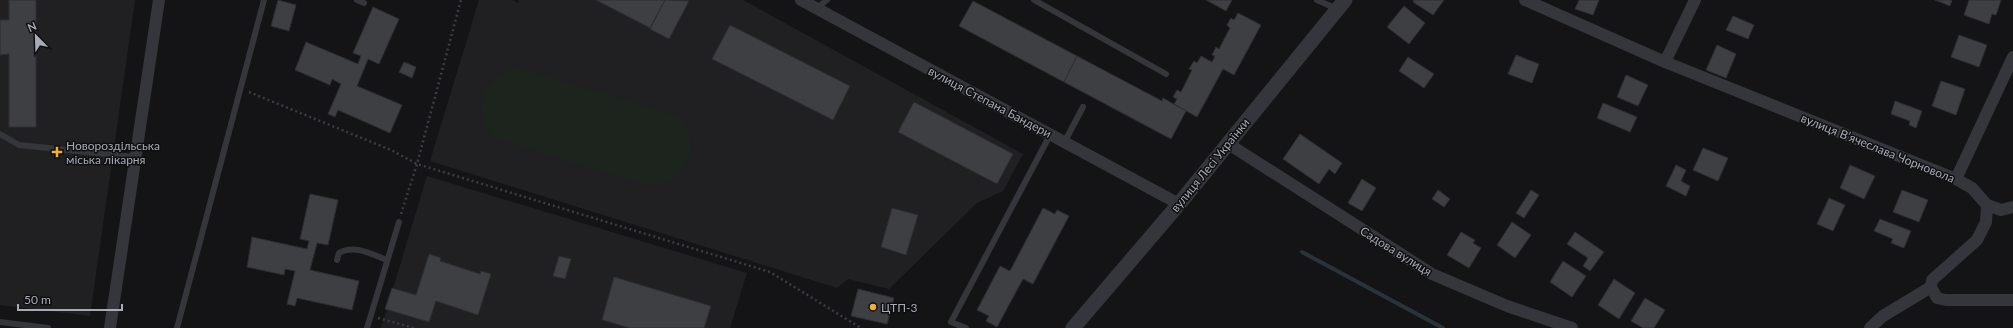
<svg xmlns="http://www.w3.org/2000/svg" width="2013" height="328" viewBox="0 0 2013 328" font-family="Lato,sans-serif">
	<rect width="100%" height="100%" fill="#141416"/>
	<g fill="#202023">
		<path d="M0,0h135l-45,316 -90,-11z"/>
		<path d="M479,0h33l6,3 1,-3h224l280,154 -20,37 -26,12 -88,86 -41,-10 -11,9 -407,-127z"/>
		<path d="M427,176l320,97 -17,55h-349z"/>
	</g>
	<path fill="#1c241d" d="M513,69l13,1 140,42 14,7 8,12 3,14 -1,11 -10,19 -10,7 -8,2 -18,1 -150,-47c-22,-25 -14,-58 19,-69z"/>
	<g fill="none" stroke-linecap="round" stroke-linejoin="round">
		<path stroke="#2a3339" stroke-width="4" d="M1302,252l141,76"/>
	</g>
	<g fill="#3e3f43" stroke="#2e2e32">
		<path d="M9,0h27v127h-27v-73l-9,1v-35h9z"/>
		<path d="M278,0l18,5 -7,26 -18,-5z"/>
		<path d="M596,0h69l-15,28z"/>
		<path d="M665,0l24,1 -20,38 -19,-10z"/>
		<path d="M1206,0h26l-6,11z"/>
		<path d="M1414,0h30l-11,15 -20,-13z"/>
		<path d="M1579,0h20l-6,15 -18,-6z"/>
		<path d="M1935,0h17l-2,6z"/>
		<path d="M1969,0h32l-5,15 -4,-1 -3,10 -25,-9z"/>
		<path d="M973,1l104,55 -13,26 -105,-56z"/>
		<path d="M1404,6l21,17 -16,21 -22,-17z"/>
		<path d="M373,7l26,12 -20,45 -11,-5 -11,27 45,19 -12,28 -52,-23 -3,7 -7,-3 13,-30 -9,-5 -2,6 -35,-15 11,-28 52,22 3,-8 -8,-3z"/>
		<path d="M1238,13l23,12 -27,50 -11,-6 -26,48 -23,-13 3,-5 -4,-2 4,-7 4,2 11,-22 -3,-1 5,-8 3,2 4,-7 11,6 3,-6 -3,-1 4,-8 3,2 11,-21 -3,-3 4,-7 3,2z"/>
		<path d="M1733,16l21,9 -6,14 -22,-9z"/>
		<path d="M730,25l120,61 -17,34 -121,-61z"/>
		<path d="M1959,35l28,10 -8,22 -28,-10z"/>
		<path d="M1717,45l19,9 -10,24 -20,-8z"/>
		<path d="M1516,55l23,9 -7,19 -24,-9z"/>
		<path d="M1077,56l85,45 1,-3 23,13 -15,28 -107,-57z"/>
		<path d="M1408,57l26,17 -10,14 -25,-17z"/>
		<path d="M404,62l12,5 -4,11 -13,-6z"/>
		<path d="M1626,75l22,10 -10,21 -21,-9z"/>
		<path d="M1941,81l24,8 -9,26 -24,-9z"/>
		<path d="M1895,101l27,10 -6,17 -7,-3 1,-4 -19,-7z"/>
		<path d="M914,102l99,52 -16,30 -99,-52z"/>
		<path d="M1603,103l34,14 -7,15 -33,-14z"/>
		<path d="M1300,134l42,29 -7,11 -6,-5 -10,15 -36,-25z"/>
		<path d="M1703,148l25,10 -10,23 -25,-11z"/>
		<path d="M1676,165l10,5 -5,11 9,5 -4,10 -20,-10z"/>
		<path d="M1850,165l25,11 -11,23 -24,-11z"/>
		<path d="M1362,179l14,9 -14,23 -14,-8z"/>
		<path d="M1438,190l12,9 -6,8 -12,-8z"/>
		<path d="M1531,190l8,5 -15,23 -8,-5z"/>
		<path d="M1902,190l26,10 -9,22 -26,-10z"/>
		<path d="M310,194l28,6 -10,45 -11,-2 -7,27 49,11 -7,29 -55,-12 -2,8 -8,-2 8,-33 -10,-2 -1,6 -37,-8 5,-30 55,12 2,-8 -9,-2z"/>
		<path d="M1829,198l16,7 -12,26 -16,-7z"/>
		<path d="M892,208l26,7 -12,40 -25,-8z"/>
		<path d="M1043,208l12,6 2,-4 12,6 -36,68 -10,-5 -26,48 -11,-6 3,-5 -12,-6 23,-44 10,5z"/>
		<path d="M1880,219l31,12 -7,17 -13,-5 2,-4 -19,-8z"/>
		<path d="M1512,222l19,13 -16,23 -18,-13z"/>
		<path d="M1461,232l14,8 -2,3 8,5 -12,20 -22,-13z"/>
		<path d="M1575,232l29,20 -14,19 -7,-5 5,-8 -21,-14z"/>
		<path d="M429,254l12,4 -1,3 40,13 1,-3 10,3 -13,41 -42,-14 -7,21 -44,-13 7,-21 24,7z"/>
		<path d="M559,256l12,3 -6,20 -12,-3z"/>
		<path d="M1563,261l23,15 -14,21 -22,-15z"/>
		<path d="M614,277l97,29 -7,22h-74l-28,-8z"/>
		<path d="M1614,279l21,14 -16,26 -21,-14z"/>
		<path d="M858,289l36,9 -7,26 -36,-8z"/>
		<path d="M1645,298l20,12 -11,18h-11l-12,-7z"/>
	</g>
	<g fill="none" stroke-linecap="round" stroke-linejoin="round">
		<g stroke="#3b3d42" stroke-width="2.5" stroke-dasharray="2 3" stroke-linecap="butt">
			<path d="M249,92l142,58 26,14 353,108 91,56"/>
			<path d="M401,214l16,-50 44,-164"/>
			<path d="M378,318l36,10"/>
		</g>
		<g stroke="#35363b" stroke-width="6">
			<path d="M357,0l7,3"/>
			<path d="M1034,0l132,74"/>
			<path d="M1317,0l20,9"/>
			<path d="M817,8l10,-8"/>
			<path d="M0,134l19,11 116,12"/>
			<path d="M1064,143l19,-36"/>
			<path d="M337,260l2,-7c15,-9 32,1 48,7"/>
			<path d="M0,322l48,6"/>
			<path d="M177,328l87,-328"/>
			<path d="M367,328l32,-106"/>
			<path d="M966,328l-15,-6 99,-187"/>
		</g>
		<g stroke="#35363b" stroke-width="12">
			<path d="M801,0l378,204"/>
			<path d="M1525,0l140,62 291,117 16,9 15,17 -1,17 -9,18 -45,40 -1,7"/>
			<path d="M1665,62l30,-62"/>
			<path d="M1227,143l205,131 75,32 65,22"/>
			<path d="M1956,179l57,-122"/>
			<path d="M1987,205l14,5 12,-3"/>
			<path d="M110,328l49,-328"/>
			<path d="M1870,328l13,-12 48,-29 6,11 9,2h67"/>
		</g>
		<path stroke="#35363b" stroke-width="15" d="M1073,328l106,-124 166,-204"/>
	</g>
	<g fill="#f0b032" stroke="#0f0f11" stroke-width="1.5">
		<path d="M55 146h4v4h4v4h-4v4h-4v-4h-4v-4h4z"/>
		<circle cx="873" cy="307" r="4"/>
	</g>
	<g text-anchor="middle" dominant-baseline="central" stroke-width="3" stroke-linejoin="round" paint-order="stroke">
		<g font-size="12" fill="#a6abb6" stroke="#0f0f11">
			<text transform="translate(990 102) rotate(28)">вулиця Степана Бандери</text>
			<text transform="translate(1878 148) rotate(22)">вулиця Вʼячеслава Чорновола</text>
			<text transform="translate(1210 165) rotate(-51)">вулиця Лесі Українки</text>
			<text transform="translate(1396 251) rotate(32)">Садова вулиця</text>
		</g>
		<g font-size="12" fill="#a6abb6" stroke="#0f0f11" text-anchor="start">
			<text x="66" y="145">Новороздільська<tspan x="66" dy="14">міська лікарня</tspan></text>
			<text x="881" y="307">ЦТП-3</text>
		</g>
	</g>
	<g transform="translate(36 36) rotate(337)" stroke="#0f0f11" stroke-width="3" paint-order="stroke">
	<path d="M0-3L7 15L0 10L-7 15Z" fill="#a6abb6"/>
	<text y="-6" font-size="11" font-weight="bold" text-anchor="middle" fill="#a6abb6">N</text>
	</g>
	<path d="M18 304v6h104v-6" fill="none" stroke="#a6abb6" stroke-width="2"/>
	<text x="24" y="304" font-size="12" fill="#a6abb6" stroke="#0f0f11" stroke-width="3" paint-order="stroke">50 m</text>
</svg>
